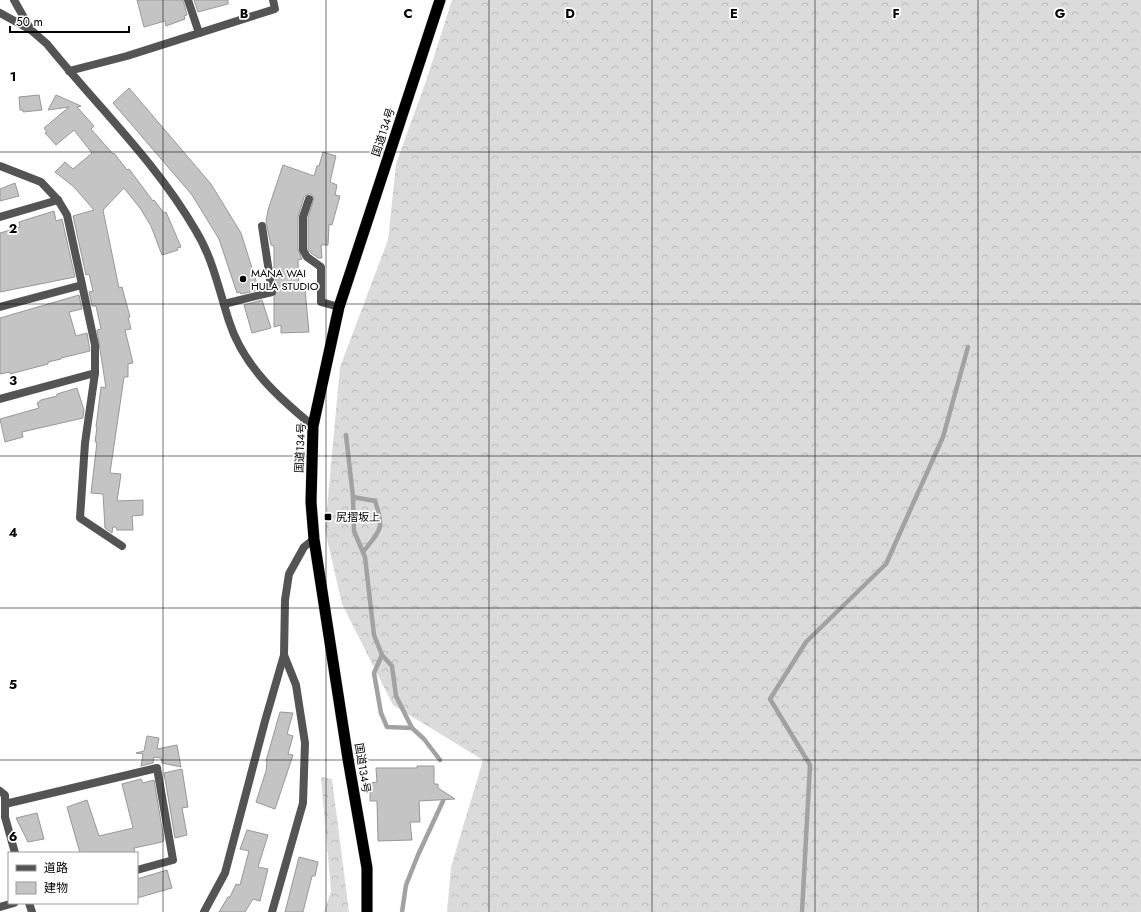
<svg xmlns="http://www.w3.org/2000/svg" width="1141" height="912" viewBox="0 0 1141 912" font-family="Jost,'Noto Sans JP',sans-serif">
	<defs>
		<pattern id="forest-crowns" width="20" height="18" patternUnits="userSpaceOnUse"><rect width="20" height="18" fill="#dbdbdb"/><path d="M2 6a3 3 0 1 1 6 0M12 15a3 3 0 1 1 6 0" fill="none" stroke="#bababa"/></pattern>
	</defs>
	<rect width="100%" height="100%" fill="#fff"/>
	<g fill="url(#forest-crowns)">
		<path d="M452,0h689v912h-694l4,-45 32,-107 -90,-55 -51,-101 -17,-74 15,-163 48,-127 8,-76 31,-86z"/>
		<path d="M321,777l11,2 17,133h-25l7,-21z"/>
	</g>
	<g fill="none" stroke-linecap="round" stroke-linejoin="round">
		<g stroke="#a2a2a2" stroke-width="4.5">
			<path d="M346,435l7,62 1,34 11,26 9,78 8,20 -8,18 7,40 6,14 25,1 12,11 16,21"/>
			<path d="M353,497l22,4c10,29 5,29 -12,51"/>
			<path d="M382,655l10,11 4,30 16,32"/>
			<path d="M402,912l4,-27 12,-30 25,-54"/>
			<path d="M802,912l8,-147 -40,-66 36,-57 80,-78 57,-127 25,-90"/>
		</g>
	</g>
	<g fill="#c4c4c4" stroke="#989898">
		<path d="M137,0h46l4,15 -3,1 1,3 -19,7 -1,-5 -21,6z"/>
		<path d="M194,0h34v4l-30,8z"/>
		<path d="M129,88l82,96 30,49 18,57 -18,4 -1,-2 -3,1 -18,-54 -27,-44 -79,-92z"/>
		<path d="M39,95l3,15 -19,2v-2h-3l-1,-13z"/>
		<path d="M56,95l25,11 -4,1 17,19 -3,3 22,25 1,-1 13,17 2,-1 24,32 1,-1 10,13 2,-1 15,35 -4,1 1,2 -16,5 -11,-29 -11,-18 -16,-20 -21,22 16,78 3,-1 8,30h-2l3,12 -6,1 8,33 -5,1v13h-4l-14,96 11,1 -4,27 26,-1v15l-11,1 1,14h-16l-1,-3h-3l-1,6 -7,-5 -2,-34 -12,-1 6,-51h-2l2,-15h-1l5,-40 5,1 -9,-58 4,-1 -5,-23h-4l-3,-14 4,-1 -4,-17 -3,1 -13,-59 21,-6 -20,-23 -19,-15 10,-10 8,7 19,-16 -18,-23 -18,15 -11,-12 2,-1 -3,-4 25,-21 -21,3z"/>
		<path d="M323,152l13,4 -6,26 7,3 -2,10 5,1 -8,29 -3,-1 -1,21h-7l1,13h-4l-7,-5 -3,-4v-31l6,-20 -3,-4h-3l-4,3 -6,20v33l4,9 -4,1 1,29h6l4,43 -28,1v-8l-7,2v-30l3,-6 -3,-20v-25l-3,-1 -5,-23 2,-12 15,-45 31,11 3,-10h2z"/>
		<path d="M15,183l4,13 -19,5v-12z"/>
		<path d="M54,211l2,10 6,-2 13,58 -75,15v-59l20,-6 -1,-5z"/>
		<path d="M79,295l3,14 -13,3 7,24 11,-3 3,18 -29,7v1l-13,3v2l-38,10v-2l-10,2v-56z"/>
		<path d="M262,300l9,28 -19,5 -8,-28z"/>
		<path d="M77,388l7,22 -1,8 -61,14 1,5 -18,5 -5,-23 39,-11 -2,-5 4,-3 16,-4v-2z"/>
		<path d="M280,712l13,1 -6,21 6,2 -5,18 5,1 -18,54 -19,-7 10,-31 1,-9 -1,-1z"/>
		<path d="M147,736l12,2 -2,11 20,-4 4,22 -19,-4 -1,-5 -7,-1 -1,6 -12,3 2,-12 -7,-1 8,-2z"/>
		<path d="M417,766h17v18h4v4l17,11 -36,2 1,21h-10l2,18 -34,1 -1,-40h-7v-18l7,-1 -1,-14h41z"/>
		<path d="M182,769l6,38 -6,1 5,27 -12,3 -11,-65z"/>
		<path d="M141,779l2,4 11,-3 10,60 -2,2 -28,6 1,5h-55l-13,-46 20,-7 12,36 34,-8 -11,-44z"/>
		<path d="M37,813l7,26 -16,3 -12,-24z"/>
		<path d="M247,830l21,5 -10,32 10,2 -8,32 -7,-2 -8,13h-26l9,-15h2l6,-13 4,1 9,-34 -9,-2z"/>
		<path d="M299,857l19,5 -3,14h-3l-9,36h-18z"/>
		<path d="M167,870l5,18 -35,10v-19z"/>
	</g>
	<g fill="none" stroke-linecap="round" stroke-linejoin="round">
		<defs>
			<path id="trunk" d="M367,912v-44l-19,-109 -34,-220 -3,-37 2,-76 26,-119 101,-307"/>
		</defs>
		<use href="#trunk" stroke="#dbdbdb" stroke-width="12"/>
		<g stroke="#545454" stroke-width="8">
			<path d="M309,199l-6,18v33l4,7 14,10v35l18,5"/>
			<path d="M224,304l48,-12 -10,-66"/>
		</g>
		<g stroke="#545454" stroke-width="8">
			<path d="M14,0l17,30"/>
			<path d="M188,0l11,33"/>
			<path d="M69,71l58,-15 148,-47 -2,-9"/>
			<path d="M0,166l41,16 17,18 9,15 28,130v28l-10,70 -5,75 42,28"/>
			<path d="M0,217l58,-17"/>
			<path d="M0,307l82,-22"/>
			<path d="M0,399l95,-26"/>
			<path d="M0,791l5,4v22l10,36"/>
			<path d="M5,804l152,-36 16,92 -36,10"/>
			<path d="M29,903l3,9"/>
			<path d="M0,907l14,-4"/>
			<path d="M204,912l21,-39 40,-152 19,-66"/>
			<path d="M272,912l31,-109 2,-60 -9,-58 -12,-30 1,-55 4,-26 15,-27 10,-8"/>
		</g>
		<path stroke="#545454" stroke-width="8" d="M0,13l31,17 16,14c50,62 109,118 149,187 17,28 23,59 33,90 14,45 49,76 84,105"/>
		<use href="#trunk" stroke="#000" stroke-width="11"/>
	</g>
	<path fill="none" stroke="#000" stroke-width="1" stroke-opacity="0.55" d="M163,0v912M326,0v912M489,0v912M652,0v912M815,0v912M978,0v912M0,152h1141M0,304h1141M0,456h1141M0,608h1141M0,760h1141"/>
	<g fill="#000" stroke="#fff" stroke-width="1.5">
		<circle cx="243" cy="279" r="4"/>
		<rect x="324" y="513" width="8" height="8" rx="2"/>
	</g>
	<g text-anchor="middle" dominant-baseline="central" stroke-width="3.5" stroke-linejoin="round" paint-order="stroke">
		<g font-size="11" fill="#000" stroke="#fff">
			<text transform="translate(383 132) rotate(-72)">国道134号</text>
			<text transform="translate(300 448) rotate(-87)">国道134号</text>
			<text transform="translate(363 768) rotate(81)">国道134号</text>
		</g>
		<g font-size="11" fill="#000" stroke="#fff" text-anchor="start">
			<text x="251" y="273">MANA WAI<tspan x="251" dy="13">HULA STUDIO</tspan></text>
			<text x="336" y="517">尻摺坂上</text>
		</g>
	</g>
	<g font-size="13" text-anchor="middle" font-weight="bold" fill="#000" stroke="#fff" stroke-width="3.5" stroke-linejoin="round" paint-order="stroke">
		<text x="244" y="18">B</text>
		<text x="408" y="18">C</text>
		<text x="570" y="18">D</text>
		<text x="734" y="18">E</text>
		<text x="896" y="18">F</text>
		<text x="1060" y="18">G</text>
		<text x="13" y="81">1</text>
		<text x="13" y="233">2</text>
		<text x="13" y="385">3</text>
		<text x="13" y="537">4</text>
		<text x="13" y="689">5</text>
		<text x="13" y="841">6</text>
	</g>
	<rect x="8" y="852" width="130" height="52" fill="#ffffff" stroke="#999999"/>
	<rect x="16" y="865" width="20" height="6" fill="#545454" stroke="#999999"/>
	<text x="44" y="872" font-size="12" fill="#000000">道路</text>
	<rect x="16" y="882" width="20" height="12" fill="#c4c4c4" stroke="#999999"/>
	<text x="44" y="892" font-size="12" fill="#000000">建物</text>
	<path d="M10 26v6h119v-6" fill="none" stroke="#000000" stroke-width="2"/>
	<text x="16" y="26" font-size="12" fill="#000000" stroke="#ffffff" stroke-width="3" paint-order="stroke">50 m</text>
</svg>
